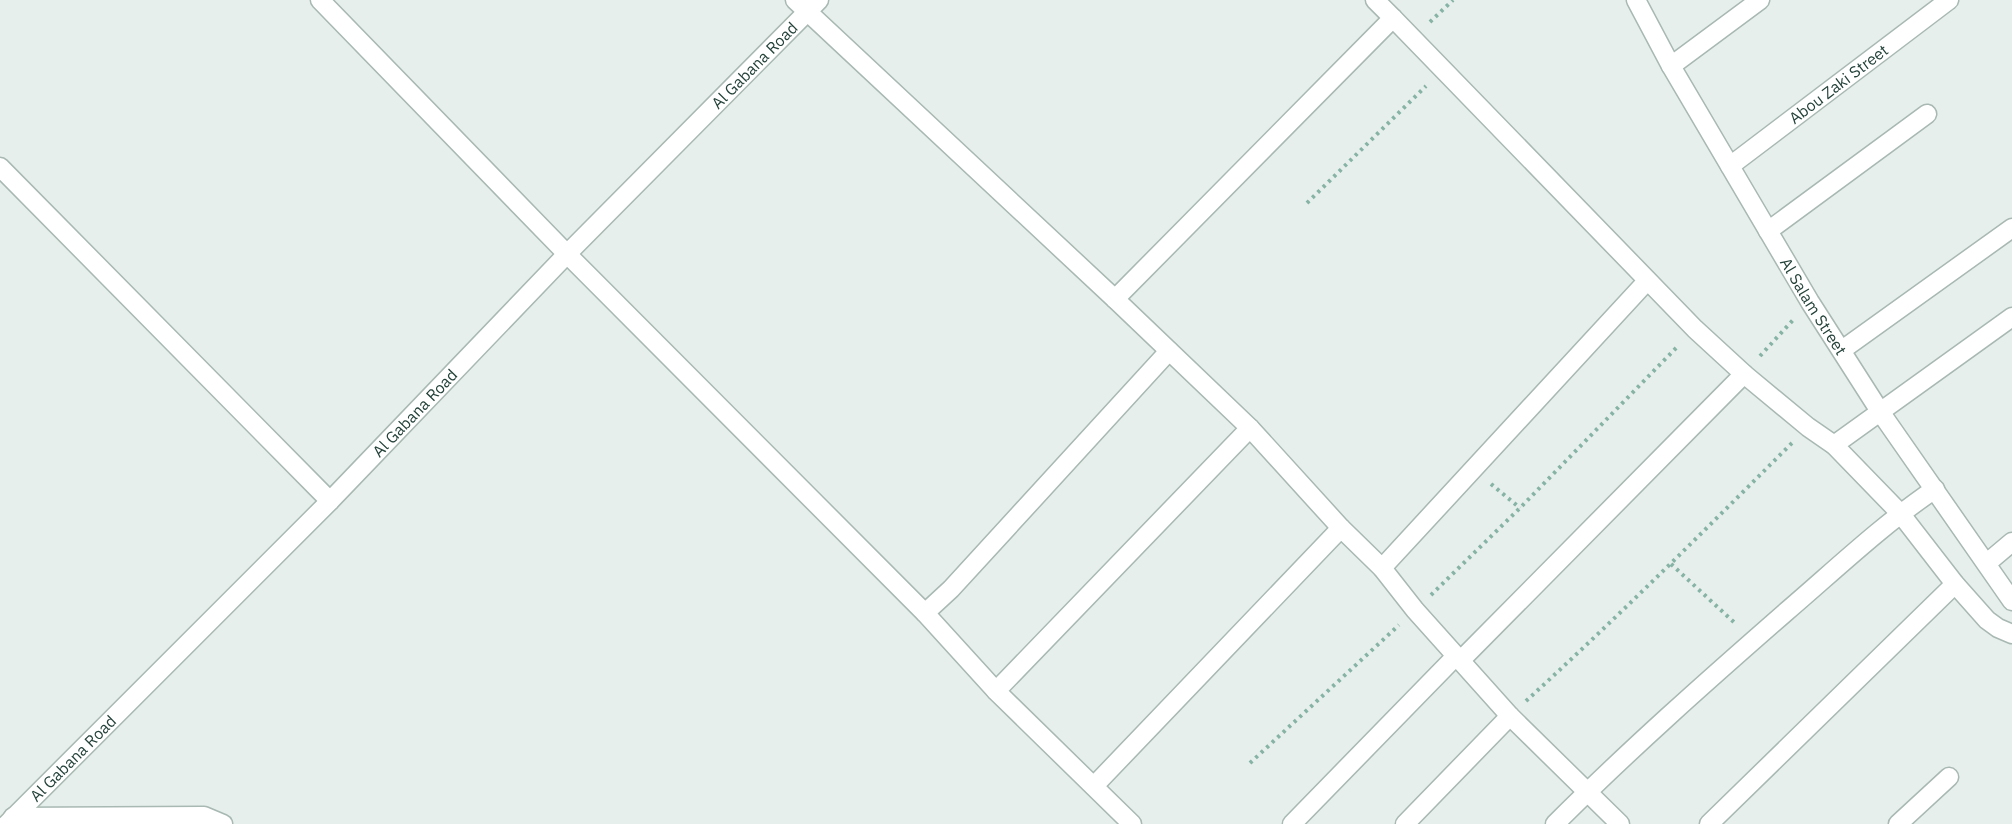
<svg xmlns="http://www.w3.org/2000/svg" width="2012" height="824" viewBox="0 0 2012 824" font-family="'IBM Plex Sans',sans-serif">
	<rect width="100%" height="100%" fill="#e6efeb"/>
	<g fill="none" stroke-linecap="round" stroke-linejoin="round">
		<defs>
			<g id="street">
				<path d="M320,0l247,254 358,359 26,-24 218,-238"/>
				<path d="M795,0l320,299 135,129 91,100 41,40 33,42 95,106 110,108"/>
				<path d="M1375,0l18,18"/>
				<path id="s1" d="M1636,0l35,66 139,236 71,111 131,188"/>
				<path d="M1671,66l89,-66"/>
				<path id="s2" d="M1730,166l219,-166"/>
				<path d="M0,167l330,334"/>
				<path d="M1768,231l159,-117"/>
				<path d="M1115,299l278,-281 302,311 49,45 64,53 26,18 66,68 55,71 32,36 11,8 14,6"/>
				<path d="M1842,350l170,-122"/>
				<path d="M1834,445l178,-128"/>
				<path d="M1987,563l25,-21"/>
				<path d="M1382,568l265,-287"/>
				<path d="M925,613l71,78"/>
				<path d="M1461,660l283,-286"/>
				<path d="M1094,786l247,-258"/>
				<path d="M13,817l191,-1 19,8"/>
				<path id="s3" d="M7,824l323,-323 237,-247 252,-254"/>
				<path d="M1132,824l-136,-133 254,-263"/>
				<path d="M1292,824l164,-168"/>
				<path d="M1405,824l105,-108"/>
				<path d="M1555,824c74,-74 153,-144 232,-213 49,-42 95,-86 148,-122"/>
				<path d="M1709,824l246,-240"/>
				<path d="M1898,824l51,-47"/>
			</g>
		</defs>
		<use href="#street" stroke="#a8b8b2" stroke-width="21"/>
		<g stroke="#86b3a5" stroke-width="4" stroke-dasharray="3 4.5" stroke-linecap="butt">
			<path d="M1430,22l23,-22"/>
			<path d="M1307,203l119,-117"/>
			<path d="M1760,356l33,-36"/>
			<path d="M1491,484l29,24"/>
			<path d="M1671,564l66,61"/>
			<path d="M1431,595l89,-87 159,-163"/>
			<path d="M1526,701c92,-84 179,-171 266,-258"/>
			<path d="M1250,763l149,-138"/>
		</g>
		<use href="#street" stroke="#fff" stroke-width="18"/>
	</g>
	<g text-anchor="middle" dominant-baseline="central" stroke-width="6" stroke-linejoin="round" paint-order="stroke">
		<g font-size="16" fill="#24423a" stroke="#f7fbf9">
			<text stroke="none"><textPath href="#s3" startOffset="1065">Al Gabana Road</textPath></text>
			<text stroke="none"><textPath href="#s2" startOffset="136">Abou Zaki Street</textPath></text>
			<text stroke="none"><textPath href="#s1" startOffset="354">Al Salam Street</textPath></text>
			<text stroke="none"><textPath href="#s3" startOffset="579">Al Gabana Road</textPath></text>
			<text stroke="none"><textPath href="#s3" startOffset="93">Al Gabana Road</textPath></text>
		</g>
	</g>
</svg>
